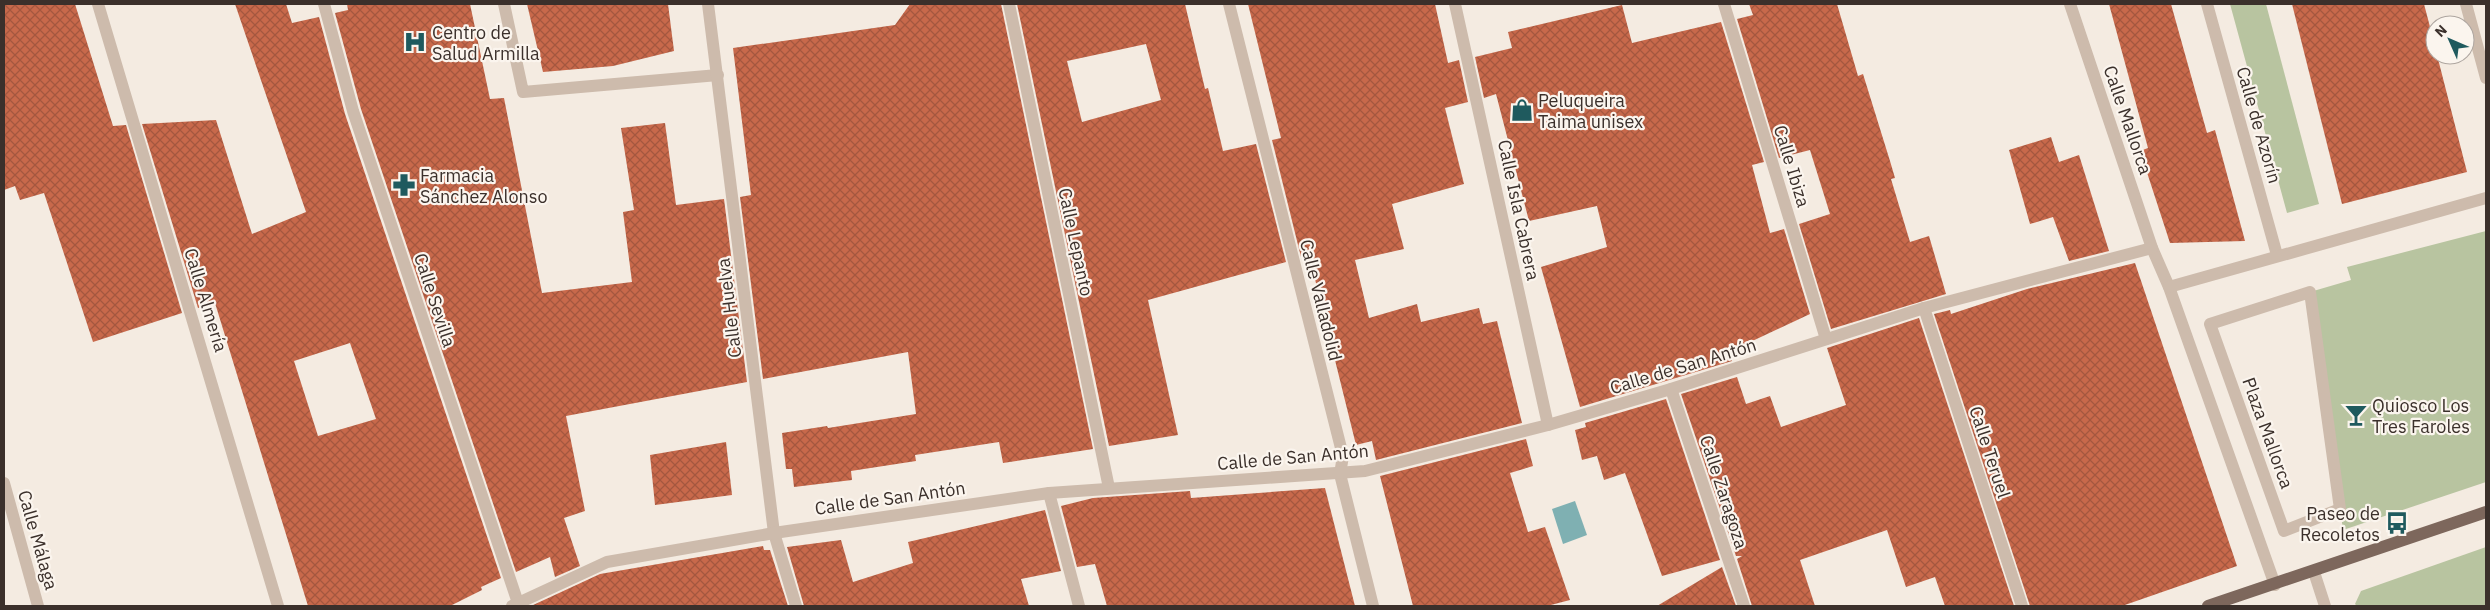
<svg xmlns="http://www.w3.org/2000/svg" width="2490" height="610" viewBox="0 0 2490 610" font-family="'IBM Plex Sans',sans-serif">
	<defs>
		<pattern id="building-cross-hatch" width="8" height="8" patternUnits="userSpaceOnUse" patternTransform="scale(1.25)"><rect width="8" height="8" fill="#c8694b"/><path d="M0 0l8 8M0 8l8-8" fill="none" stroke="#a4573f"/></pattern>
	</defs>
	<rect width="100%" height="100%" fill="#f4ebe1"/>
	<g fill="#b8c4a0">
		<path d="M2230,4h36l53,200 -32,9z"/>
		<path d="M2486,231v251l-143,48 -33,-238 41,-12 -4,-13z"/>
		<path d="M2486,547v59h-129l-2,-2 6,-13z"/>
	</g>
	<path fill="#7fb0b2" d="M1575,501l12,34 -24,9 -11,-35z"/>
	<g fill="url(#building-cross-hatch)" fill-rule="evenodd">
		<path d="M4,4h71l38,122 13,-1 56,188 -89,29 -49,-149 -24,7 -5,-14 -11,4z"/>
		<path d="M235,4h51l6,19 27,-6 26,97 156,464 -20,9 1,3 -32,16h-142l-93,-303 -17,5 -56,-184 74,-4 36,114 54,-22zM350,343l26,76 -58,17 -24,-75z"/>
		<path d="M347,4h123l20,95 14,-1 38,195 90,-11 -9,-70 11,-2 -13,-82 44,-5 11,82 48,-6 23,183 -181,34 19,95 -21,7 16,48 -25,11 -5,-20 -34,15 -155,-463 -26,-96 13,-3z"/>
		<path d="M527,4h141l6,47 -61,15 -70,6z"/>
		<path d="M910,4h91l92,445 -90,14 -4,-21 -84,13 1,6 -65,10 1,9 -58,7 -2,-18h-6l-4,-36 45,-7 1,2 88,-14 -8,-62 -145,27 -23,-182 11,-2 -18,-147 162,-23z"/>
		<path d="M1017,4h168l20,85 3,-1 15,63 33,-7 30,118 -138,38 30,135 -69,11zM1146,44l15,56 -79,22 -15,-61z"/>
		<path d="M1248,4h187l13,59 11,-3 9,42 -23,6 19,76 -72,20 12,45 -49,11 14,58 48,-14 4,18 58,-14 4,16 14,-3 25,102 -146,37 -4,-19 -16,4 -47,-190 -8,2 -29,-117 9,-2z"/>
		<path d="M1749,4h88l21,72 5,-2 27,87 5,17 -4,1 19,63 19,-6 17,58 -115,35 -32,-105 31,-10 -20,-64 -31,8 -42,-139 16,-4z"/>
		<path d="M2109,4h62l36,129 8,-3 30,111 -75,2 -30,-92 8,-3z"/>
		<path d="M2292,4h132l11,42v9h2l30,117 -125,32z"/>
		<path d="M1622,5l10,38 89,-21 43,140 -12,3 18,68 14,-4 26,85 -81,38 3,9 -152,46 -39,-140 66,-20 -10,-41 -68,15 -33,-127 -12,4 -9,-41 37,-9 -4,-16z"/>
		<path d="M2051,137l8,25 20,-7 30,96 -40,10 -16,-44 -23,7 -21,-74z"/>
		<path d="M2135,263l102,303 -115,40h-92l-96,-292 16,-4 1,4 76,-25z"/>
		<path d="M1919,318l95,288h-69l-10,-29 -29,10 -19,-57 -87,30 15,46h-63l-15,-47 5,-3h-6l-55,-162 56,-17 9,27 24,-8 11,31 65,-22 -19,-57z"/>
		<path d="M1666,399l54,161 -58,16 -37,-103 -21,7 -7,-24 -15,4 -7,-30 11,-3 -1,-4z"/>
		<path d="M1526,439l7,27 -23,7 18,59 17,-5 25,73 -23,6h-134l-33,-130z"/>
		<path d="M726,442l6,53 -77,10 -5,-50z"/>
		<path d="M1325,488l30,118h-248l-12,-42 -18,3 -16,-61 32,-8 97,-7 1,7z"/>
		<path d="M1045,510l16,61 -40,8 8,27h-225l-17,-59 54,-7 12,42 60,-19 -5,-21z"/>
		<path d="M763,546l1,4h6l18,56h-257l69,-32z"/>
		<path d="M1722,567l14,39h-79z"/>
	</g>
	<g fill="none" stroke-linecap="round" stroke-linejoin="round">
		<path stroke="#cdbbac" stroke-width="12" d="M2310,292l30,217 -56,22 -74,-207z"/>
		<g stroke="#cdbbac" stroke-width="12">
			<path d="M98,4l180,602"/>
			<path d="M324,4l29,107 166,495"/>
			<path d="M504,4l19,88 195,-17"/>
			<path d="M708,4l66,529 22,73"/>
			<path d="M1009,4l100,484"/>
			<path d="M1229,4l114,452 -3,18 33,132"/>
			<path d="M1455,4l93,421"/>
			<path d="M1724,4l102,335"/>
			<path d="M2070,4l82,244 17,39 106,298"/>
			<path d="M2207,4l70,251"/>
			<path d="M2466,4l20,74"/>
			<path d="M2169,287l317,-89"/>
			<path d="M1924,308l98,298"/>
			<path d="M1671,389l73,217"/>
			<path d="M4,483l34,123"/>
			<path d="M1049,493l30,113"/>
			<path d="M512,606l95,-44 167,-29 275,-40 316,-22 183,-46 123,-36 253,-81 228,-60"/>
		</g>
		<path stroke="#cdbbac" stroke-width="12" d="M2314,572l11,34"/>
		<path stroke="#7d675c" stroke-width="12" d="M2208,606l278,-94"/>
	</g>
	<defs>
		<symbol id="hospital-bare" viewBox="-9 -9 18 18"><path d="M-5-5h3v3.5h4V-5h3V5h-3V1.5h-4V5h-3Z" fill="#1f5a5e" stroke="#fbf5ee" stroke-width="2.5" paint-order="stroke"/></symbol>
		<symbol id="shop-bare" viewBox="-9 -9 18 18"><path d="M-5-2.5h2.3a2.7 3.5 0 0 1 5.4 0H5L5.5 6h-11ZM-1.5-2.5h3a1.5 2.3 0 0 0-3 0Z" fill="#1f5a5e" stroke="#fbf5ee" stroke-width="2.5" paint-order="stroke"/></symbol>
		<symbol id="pharmacy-bare" viewBox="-9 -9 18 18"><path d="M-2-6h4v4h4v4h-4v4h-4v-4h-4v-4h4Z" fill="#1f5a5e" stroke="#fbf5ee" stroke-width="2.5" paint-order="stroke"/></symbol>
		<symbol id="bar-bare" viewBox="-9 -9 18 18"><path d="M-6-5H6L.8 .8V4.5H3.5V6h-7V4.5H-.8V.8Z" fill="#1f5a5e" stroke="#fbf5ee" stroke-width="2.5" paint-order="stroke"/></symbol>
		<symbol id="bus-bare" viewBox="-9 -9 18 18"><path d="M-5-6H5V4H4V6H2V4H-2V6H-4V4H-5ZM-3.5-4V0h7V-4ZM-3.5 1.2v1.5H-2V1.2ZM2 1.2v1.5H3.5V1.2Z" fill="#1f5a5e" stroke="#fbf5ee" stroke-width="2.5" paint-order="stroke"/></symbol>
	</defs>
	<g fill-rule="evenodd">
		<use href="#hospital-bare" x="399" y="26" width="32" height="32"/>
		<use href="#shop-bare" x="1506" y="94" width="32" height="32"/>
		<use href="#pharmacy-bare" x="388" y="169" width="32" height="32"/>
		<use href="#bar-bare" x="2340" y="399" width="32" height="32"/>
		<use href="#bus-bare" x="2381" y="507" width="32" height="32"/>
	</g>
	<g text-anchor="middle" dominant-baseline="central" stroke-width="4.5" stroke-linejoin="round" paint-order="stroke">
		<g font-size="18" fill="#3b302b" stroke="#fbf5ee" text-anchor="start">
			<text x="432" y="32">Centro de<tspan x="432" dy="21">Salud Armilla</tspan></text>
			<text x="1538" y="100">Peluqueira<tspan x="1538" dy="21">Taima unisex</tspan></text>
			<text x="420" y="175">Farmacia<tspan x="420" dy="21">Sánchez Alonso</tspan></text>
			<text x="2372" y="405">Quiosco Los<tspan x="2372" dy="21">Tres Faroles</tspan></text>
			<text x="2380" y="513" text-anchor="end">Paseo de<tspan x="2380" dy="21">Recoletos</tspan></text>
		</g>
		<g font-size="18" fill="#3b302b" stroke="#fbf5ee">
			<text transform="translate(2128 120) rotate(71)">Calle Mallorca</text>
			<text transform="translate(2259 125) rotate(74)">Calle de Azorín</text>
			<text transform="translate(1792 166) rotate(73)">Calle Ibiza</text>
			<text transform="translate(1519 210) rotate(78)">Calle Isla Cabrera</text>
			<text transform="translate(1076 242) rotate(78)">Calle Lepanto</text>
			<text transform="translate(206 300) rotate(73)">Calle Almería</text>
			<text transform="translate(435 300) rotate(72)">Calle Sevilla</text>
			<text transform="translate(1321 300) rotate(76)">Calle Valladolid</text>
			<text transform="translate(729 308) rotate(-97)">Calle Huelva</text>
			<text transform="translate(1683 366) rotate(-17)">Calle de San Antón</text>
			<text transform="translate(2268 433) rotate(70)">Plaza Mallorca</text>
			<text transform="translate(1990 452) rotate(72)">Calle Teruel</text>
			<text transform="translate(1293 457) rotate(-5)">Calle de San Antón</text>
			<text transform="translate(1724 492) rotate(72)">Calle Zaragoza</text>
			<text transform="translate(890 498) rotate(-8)">Calle de San Antón</text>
			<text transform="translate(38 540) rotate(74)">Calle Málaga</text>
		</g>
	</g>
	<rect width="2490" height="610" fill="none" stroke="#3b302b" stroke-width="10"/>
	<g transform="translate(2450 40) rotate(315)"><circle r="24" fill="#fbf5ee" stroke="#aea6a0"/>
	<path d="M0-4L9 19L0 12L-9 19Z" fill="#1f5a5e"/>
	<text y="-8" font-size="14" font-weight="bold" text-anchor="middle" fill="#3b302b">N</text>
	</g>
</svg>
